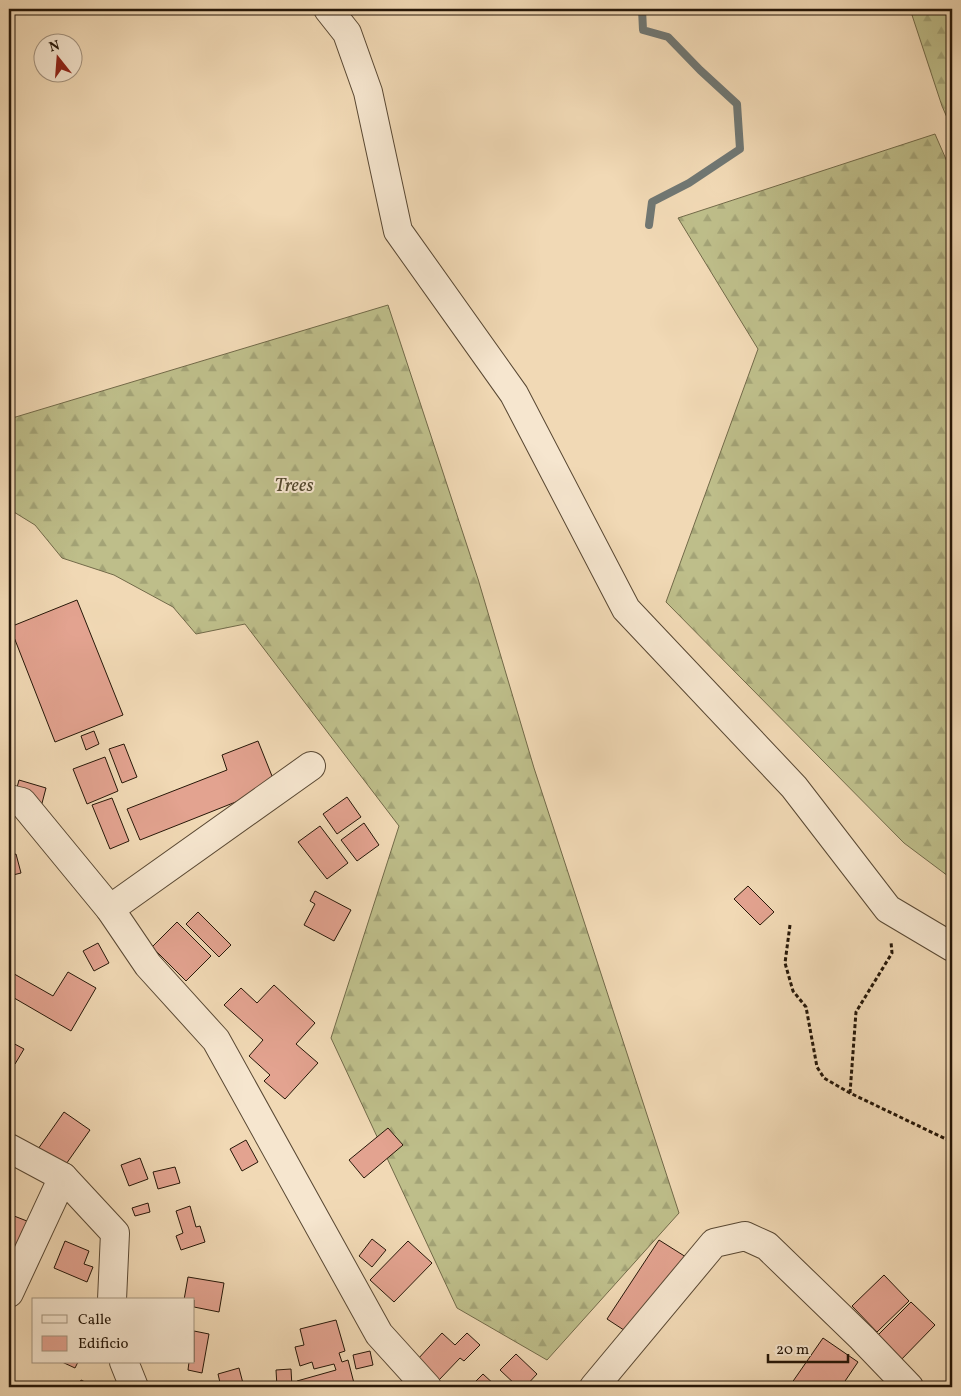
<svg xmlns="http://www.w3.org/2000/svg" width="961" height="1396" viewBox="0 0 961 1396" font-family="Vollkorn,serif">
	<defs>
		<pattern id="forest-firs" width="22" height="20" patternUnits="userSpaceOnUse" patternTransform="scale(1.25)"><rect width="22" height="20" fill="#bebe8a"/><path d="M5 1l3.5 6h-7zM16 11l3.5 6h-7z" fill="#a3a376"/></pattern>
	</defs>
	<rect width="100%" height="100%" fill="#f1d9b5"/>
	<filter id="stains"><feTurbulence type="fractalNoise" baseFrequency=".004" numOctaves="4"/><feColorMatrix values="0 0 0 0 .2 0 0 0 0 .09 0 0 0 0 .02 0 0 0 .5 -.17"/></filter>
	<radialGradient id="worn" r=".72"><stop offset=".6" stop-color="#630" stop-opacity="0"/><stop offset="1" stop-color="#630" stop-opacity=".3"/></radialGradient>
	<g fill="url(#forest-firs)" stroke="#726a49">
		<path d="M910,9h42v120l-10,-23z"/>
		<path d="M935,134l17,39v706l-48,-36 -238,-241 92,-253 -80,-131z"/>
		<path d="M388,305l90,274 56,189 145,445 -132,147 -90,-52 -126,-270 68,-212 -154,-202 -49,10 -23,-27 -59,-32 -52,-17 -27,-33 -26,-16v-90z"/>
	</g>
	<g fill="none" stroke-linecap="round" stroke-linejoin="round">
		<path stroke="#707773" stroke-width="8" d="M642,9l1,21 25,7 32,33 37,34 3,45 -51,34 -37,19 -3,23"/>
	</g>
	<g fill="#e3a390" stroke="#261708">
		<path d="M77,600l46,115 -68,27 -45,-115z"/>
		<path d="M94,731l5,13 -13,6 -5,-14z"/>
		<path d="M258,741l18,45 -136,54 -13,-31 100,-39 -5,-15z"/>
		<path d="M124,744l13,33 -15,6 -13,-34z"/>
		<path d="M105,757l13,34 -31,13 -14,-35z"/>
		<path d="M19,780l27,8 -5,19 -27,-8z"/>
		<path d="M347,797l14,20 -24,17 -14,-20z"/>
		<path d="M112,798l17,43 -19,8 -18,-44z"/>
		<path d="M364,823l15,22 -22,16 -16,-21z"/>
		<path d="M320,826l28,37 -21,16 -29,-37z"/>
		<path d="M16,854l5,19 -12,3v-20z"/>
		<path d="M748,886l26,26 -14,13 -26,-26z"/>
		<path d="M315,891l36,19 -17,31 -30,-16 11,-21 -5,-3z"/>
		<path d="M198,912l33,33 -12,12 -33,-33z"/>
		<path d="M177,922l34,34 -25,25 -34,-34z"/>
		<path d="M98,943l11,20 -15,8 -11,-20z"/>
		<path d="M9,971l44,25 15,-24 28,16 -25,43 -62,-36z"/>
		<path d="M274,985l41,38 -19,21 22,19 -33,36 -21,-18 6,-6 -21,-19 14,-16 -39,-35 17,-17 16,15z"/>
		<path d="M9,1041l15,8 -9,15 -6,-3z"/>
		<path d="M64,1112l26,18 -26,37 -26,-18z"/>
		<path d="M388,1128l15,17 -39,33 -15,-18z"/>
		<path d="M246,1140l12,22 -16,9 -12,-22z"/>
		<path d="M140,1158l8,21 -19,7 -8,-21z"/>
		<path d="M175,1167l5,16 -22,6 -5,-17z"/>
		<path d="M148,1203l2,9 -15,4 -3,-8z"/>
		<path d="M190,1206l6,21 4,-1 5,16 -24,8 -5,-14 7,-3 -7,-22z"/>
		<path d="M9,1214l23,9 -10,25 -13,-5z"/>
		<path d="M372,1239l14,11 -14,17 -13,-11z"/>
		<path d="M659,1240l27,17 -53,79 -26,-17z"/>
		<path d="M65,1241l24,10 -5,13 9,3 -6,15 -33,-14z"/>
		<path d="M408,1241l24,22 -38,39 -24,-22z"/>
		<path d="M884,1275l25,26 -32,31 -25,-26z"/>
		<path d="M188,1277l36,6 -5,29 -25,-5v-7h-10z"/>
		<path d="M911,1302l24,23 -39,40 -24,-24z"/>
		<path d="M336,1320l9,31 -6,2 3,9 6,-2 7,27h-27l-1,-3 -11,3h-17l-2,-6 39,-11 -2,-6 -20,5 -2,-7 -12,4 -5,-19 9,-2 -4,-16z"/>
		<path d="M194,1331l15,3 -7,39 -14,-3 1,-8h5z"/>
		<path d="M442,1333l13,12 12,-12 13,12 -16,16 -4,-3 -21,22 -22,-20z"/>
		<path d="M823,1338l35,24 -17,25h-52z"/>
		<path d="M370,1351l3,14 -17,4 -3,-14z"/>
		<path d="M516,1354l21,20 -12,13h-7l-18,-17z"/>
		<path d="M62,1362h16l-3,6z"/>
		<path d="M239,1368l5,19h-23l-3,-13z"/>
		<path d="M291,1369l1,18h-15l-1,-17z"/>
		<path d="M483,1374l14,13h-27z"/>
		<path d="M81,1380l14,7h-17z"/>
	</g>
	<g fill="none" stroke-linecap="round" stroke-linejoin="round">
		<defs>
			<g id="street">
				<path d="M328,9l19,24 21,59 30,139 116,163 112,215 168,178 94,122 64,38"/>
				<path d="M9,799l13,3 88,107 38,56 68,75 163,294 48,53"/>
				<path d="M110,909l201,-143"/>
				<path d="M9,1148l54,29 52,56 -3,67"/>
				<path d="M9,1293l54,-116"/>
				<path d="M124,1362l10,25"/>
				<path d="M594,1387l120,-144 31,-7 22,10 95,92 47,49"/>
			</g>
		</defs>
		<use href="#street" stroke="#594833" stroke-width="30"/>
		<g stroke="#261708" stroke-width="3" stroke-dasharray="4 2.5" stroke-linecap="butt">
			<path d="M790,925l-5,38 8,28 13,16 11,60 7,11 26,15 102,49"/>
			<path d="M850,1093l6,-81 36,-59 -1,-11"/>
		</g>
		<use href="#street" stroke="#f6e6cf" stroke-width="28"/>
	</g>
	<g text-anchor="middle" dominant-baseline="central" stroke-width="4" stroke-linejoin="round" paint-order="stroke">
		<g font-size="20" font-style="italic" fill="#54492f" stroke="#f6e6cf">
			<text x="294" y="486">Trees</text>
		</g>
	</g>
	<rect width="961" height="1396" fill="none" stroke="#f1d9b5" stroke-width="30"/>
	<rect x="10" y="10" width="941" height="1376" fill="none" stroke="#261708" stroke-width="2.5"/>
	<rect x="15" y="15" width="931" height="1366" fill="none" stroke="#261708"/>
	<rect x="32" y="1298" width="162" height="65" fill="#f6e6cf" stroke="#a3937f"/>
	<rect x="42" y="1315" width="25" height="8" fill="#f6e6cf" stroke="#a3937f"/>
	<text x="78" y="1324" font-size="15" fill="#261708">Calle</text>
	<rect x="42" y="1336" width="25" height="15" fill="#e3a390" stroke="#a3937f"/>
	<text x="78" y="1348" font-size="15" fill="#261708">Edificio</text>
	<g transform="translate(58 58) rotate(343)"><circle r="24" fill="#f6e6cf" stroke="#a3937f"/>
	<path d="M0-4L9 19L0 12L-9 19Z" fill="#8f2418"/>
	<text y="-8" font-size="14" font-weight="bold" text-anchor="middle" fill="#261708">N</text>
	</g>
	<path d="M768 1354v8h80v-8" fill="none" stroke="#261708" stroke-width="2.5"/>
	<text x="776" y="1354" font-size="15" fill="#261708" stroke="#f6e6cf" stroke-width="4" paint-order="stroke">20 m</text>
	<rect width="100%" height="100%" filter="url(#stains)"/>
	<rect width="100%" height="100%" fill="url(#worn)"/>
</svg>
